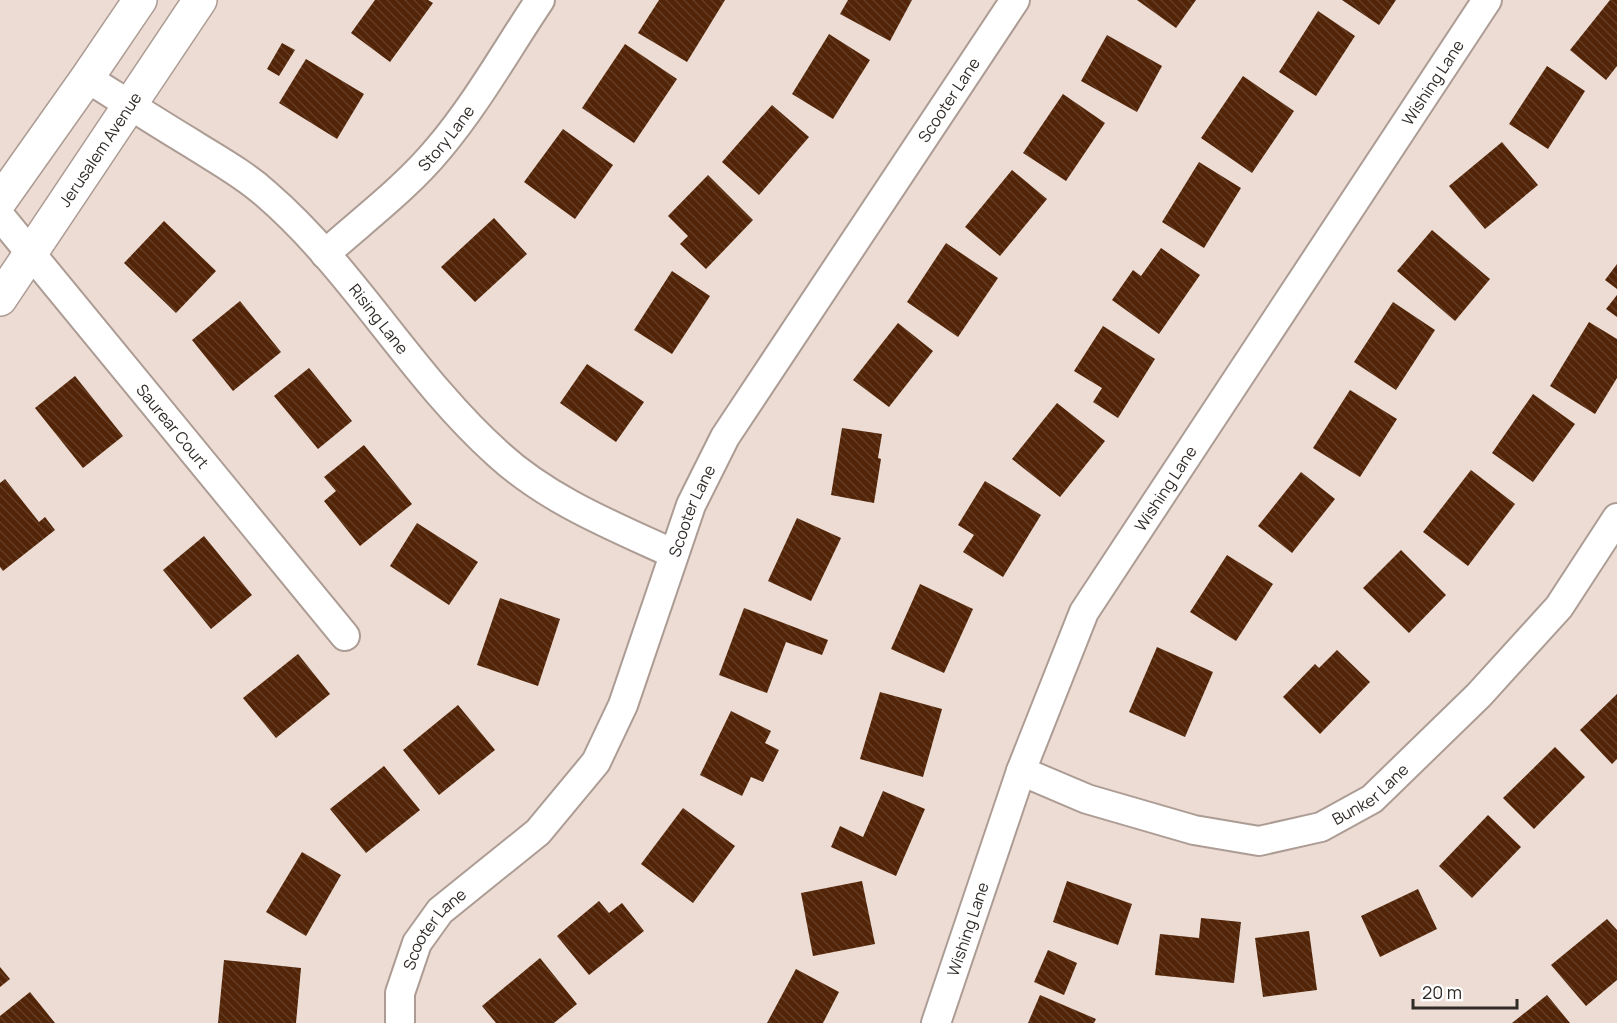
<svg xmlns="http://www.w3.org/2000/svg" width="1617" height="1023" viewBox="0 0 1617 1023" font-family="Manrope,sans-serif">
	<defs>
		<pattern id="building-back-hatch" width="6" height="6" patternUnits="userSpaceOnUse" patternTransform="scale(1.5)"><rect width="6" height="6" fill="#522508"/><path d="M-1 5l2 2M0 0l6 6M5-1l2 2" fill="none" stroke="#633c23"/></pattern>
	</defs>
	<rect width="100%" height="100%" fill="#eddcd3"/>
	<g fill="url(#building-back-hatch)">
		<path d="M375,0h53l5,3 -43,59 -39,-29z"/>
		<path d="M659,0h66l-38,62 -49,-29z"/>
		<path d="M848,0h64l-22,41 -50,-27z"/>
		<path d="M1137,0h59l-20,28z"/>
		<path d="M1342,0h54l-17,25z"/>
		<path d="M1610,0h7v66l-11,14 -36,-30z"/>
		<path d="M1318,11l37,25 -39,60 -37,-24z"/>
		<path d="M829,34l41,26 -37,59 -41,-25z"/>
		<path d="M1107,35l55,31 -25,46 -56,-31z"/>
		<path d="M282,43l13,7 -16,26 -12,-7z"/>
		<path d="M625,44l52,35 -43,64 -52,-35z"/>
		<path d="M306,59l58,35 -27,45 -58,-36z"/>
		<path d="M1547,66l38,25 -37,58 -39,-25z"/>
		<path d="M1243,76l51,35 -42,62 -51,-35z"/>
		<path d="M1063,94l42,29 -39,58 -43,-28z"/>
		<path d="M772,105l37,32 -50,58 -37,-33z"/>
		<path d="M563,129l50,36 -38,54 -51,-37z"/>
		<path d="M1502,142l36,43 -53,44 -36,-43z"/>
		<path d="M1199,162l42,26 -37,60 -42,-26z"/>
		<path d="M1012,170l35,29 -47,57 -35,-29z"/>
		<path d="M708,175l45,45 -47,49 -26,-25 8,-8 -20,-20z"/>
		<path d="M494,218l33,36 -52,48 -34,-35z"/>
		<path d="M164,221l52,50 -40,42 -52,-50z"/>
		<path d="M1432,230l58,49 -35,42 -58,-50z"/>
		<path d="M946,243l52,35 -40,59 -51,-35z"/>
		<path d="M1161,248l39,27 -41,59 -47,-34 21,-30 8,6z"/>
		<path d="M1617,264v25l-12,-9z"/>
		<path d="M672,271l38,25 -38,58 -38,-24z"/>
		<path d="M1617,295v22l-11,-8z"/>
		<path d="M240,301l41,51 -48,39 -41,-51z"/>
		<path d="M1393,302l42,28 -39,60 -42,-28z"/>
		<path d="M1589,322l28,17v39l-22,36 -45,-28z"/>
		<path d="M898,323l35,28 -44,56 -36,-27z"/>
		<path d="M1103,326l52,33 -37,59 -25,-16 9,-14 -28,-17z"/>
		<path d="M587,364l57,38 -28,40 -56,-39z"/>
		<path d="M309,368l43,53 -34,28 -44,-53z"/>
		<path d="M75,376l48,60 -40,32 -48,-60z"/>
		<path d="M1350,390l47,29 -37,58 -47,-29z"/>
		<path d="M1533,394l42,30 -42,58 -41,-29z"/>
		<path d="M1057,403l48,38 -45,56 -48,-38z"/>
		<path d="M842,428l40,6 -4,24 3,1 -7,44 -43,-8z"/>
		<path d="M364,445l48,59 -52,42 -36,-45 12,-10 -12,-14z"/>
		<path d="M1471,470l44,34 -47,62 -45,-34z"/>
		<path d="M1301,472l34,27 -43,54 -34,-27z"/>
		<path d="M5,479l34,43 6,-5 10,13 -52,41 -3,-4v-84z"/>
		<path d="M985,481l56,34 -38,62 -40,-25 11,-17 -16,-10z"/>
		<path d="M797,518l44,20 -30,63 -43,-20z"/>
		<path d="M417,523l61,39 -29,43 -59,-39z"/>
		<path d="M204,536l48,59 -41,34 -48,-59z"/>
		<path d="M1401,550l45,45 -37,38 -46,-45z"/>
		<path d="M1227,555l46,29 -37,57 -46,-29z"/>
		<path d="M920,584l53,25 -29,64 -53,-24z"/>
		<path d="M500,598l60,21 -22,67 -61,-21z"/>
		<path d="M744,608l84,32 -6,15 -36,-13 -19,51 -48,-18z"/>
		<path d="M1157,647l56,25 -28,65 -56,-25z"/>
		<path d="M1337,650l33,32 -50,52 -37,-37 32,-33 4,4z"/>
		<path d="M298,654l32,40 -54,44 -33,-40z"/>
		<path d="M880,692l62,17 -19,68 -63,-18z"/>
		<path d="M1617,694v65l-5,5 -32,-34z"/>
		<path d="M458,705l37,45 -56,45 -36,-45z"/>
		<path d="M731,711l40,20 -6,12 14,7 -16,32 -12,-5 -9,19 -42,-21z"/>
		<path d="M1555,747l30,30 -51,52 -31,-31z"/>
		<path d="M384,766l36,44 -54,43 -36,-44z"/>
		<path d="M883,791l42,18 -29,67 -65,-29 9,-21 23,11z"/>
		<path d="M683,808l52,38 -42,57 -52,-39z"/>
		<path d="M1488,815l33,32 -49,51 -33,-32z"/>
		<path d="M302,852l39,23 -35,61 -40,-24z"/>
		<path d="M862,881l13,63 -62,12 -12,-63z"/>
		<path d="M1067,881l65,23 -14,41 -65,-23z"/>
		<path d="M1418,889l19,40 -57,28 -19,-41z"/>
		<path d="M599,901l10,12 13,-10 22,28 -55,44 -32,-39z"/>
		<path d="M1201,918l40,4 -7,61 -79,-8 5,-41 39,4z"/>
		<path d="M1607,919l10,11v50l-31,26 -35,-41z"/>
		<path d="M1309,931l8,59 -54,7 -8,-59z"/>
		<path d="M1048,950l29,13 -13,32 -30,-13z"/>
		<path d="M540,958l37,46 -23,19h-58l-14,-17z"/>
		<path d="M224,960l77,8 -5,55h-78z"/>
		<path d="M0,967l10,12 -10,8z"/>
		<path d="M796,969l43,23 -16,31h-56z"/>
		<path d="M30,992l25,31h-55v-7z"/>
		<path d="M1040,995l56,24 -2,4h-66z"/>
		<path d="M1547,995l23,28h-58z"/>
	</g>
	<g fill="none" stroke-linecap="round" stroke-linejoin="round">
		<defs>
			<g id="street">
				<path id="s1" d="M87,78c35,22 69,44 104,65 25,16 53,31 75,51 88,76 145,182 232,260 50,46 115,72 176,100"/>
				<path id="s2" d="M0,216l345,420"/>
				<path id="s3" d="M325,254c38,-34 81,-66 114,-106 38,-45 68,-99 101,-148"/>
				<path id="s4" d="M1021,771l66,28 107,31 65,11 62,-14 51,-28 107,-104 80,-88 58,-89"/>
				<path id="s5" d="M400,1023v-30l17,-50 23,-32 98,-79 58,-70 27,-57 68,-200 34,-68 290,-437"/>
				<path id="s6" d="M936,1023l85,-252 63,-159 403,-612"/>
			</g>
			<g id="secondary">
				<path d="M0,201l87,-123 53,-78"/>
				<path id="s7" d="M0,299l200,-299"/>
			</g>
		</defs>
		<use href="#street" stroke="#ac9c94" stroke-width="32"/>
		<use href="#secondary" stroke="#ac9c94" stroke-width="36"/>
		<use href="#street" stroke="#fff" stroke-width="28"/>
		<use href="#secondary" stroke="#fff" stroke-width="33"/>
	</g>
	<g text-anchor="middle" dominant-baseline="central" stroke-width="6" stroke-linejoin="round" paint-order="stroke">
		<g font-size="16" fill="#312b28" stroke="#fff">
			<text stroke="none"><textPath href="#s6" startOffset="1071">Wishing Lane</textPath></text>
			<text stroke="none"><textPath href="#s5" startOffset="1094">Scooter Lane</textPath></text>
			<text stroke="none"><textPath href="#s3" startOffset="168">Story Lane</textPath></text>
			<text stroke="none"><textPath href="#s7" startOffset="180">Jerusalem Avenue</textPath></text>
			<text stroke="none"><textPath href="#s1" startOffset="382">Rising Lane</textPath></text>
			<text stroke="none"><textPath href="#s2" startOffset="272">Saurear Court</textPath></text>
			<text stroke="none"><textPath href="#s6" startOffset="585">Wishing Lane</textPath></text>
			<text stroke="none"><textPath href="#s5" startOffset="608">Scooter Lane</textPath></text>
			<text stroke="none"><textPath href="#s4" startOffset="372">Bunker Lane</textPath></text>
			<text stroke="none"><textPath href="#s6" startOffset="99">Wishing Lane</textPath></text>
			<text stroke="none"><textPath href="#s5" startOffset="104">Scooter Lane</textPath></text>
		</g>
	</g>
	<path d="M1413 999v9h104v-9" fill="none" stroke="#312b28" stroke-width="3"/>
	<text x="1422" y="999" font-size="18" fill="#312b28" stroke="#ffffff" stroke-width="4.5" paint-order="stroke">20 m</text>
</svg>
